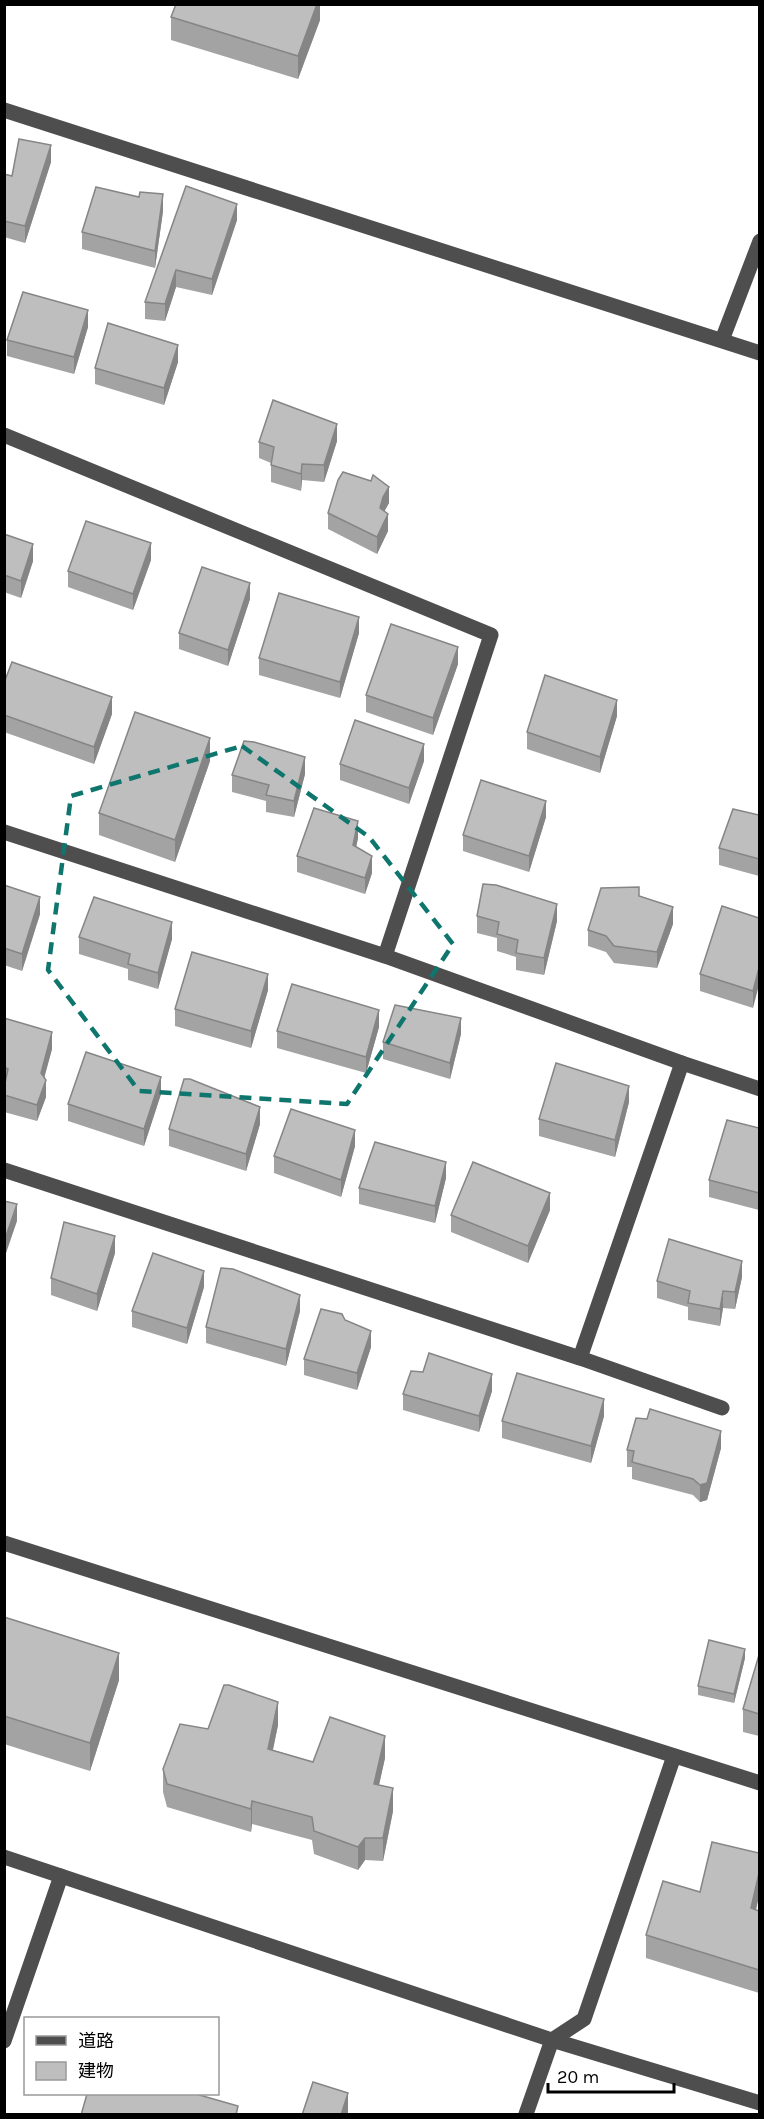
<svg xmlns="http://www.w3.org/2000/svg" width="764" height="2119" viewBox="0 0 764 2119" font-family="Karla,'Noto Sans JP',sans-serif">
	<rect width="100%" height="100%" fill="#fff"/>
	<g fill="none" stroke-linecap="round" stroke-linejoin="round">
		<g stroke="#4e4e4e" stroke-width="15">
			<path d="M4,110l756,243"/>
			<path d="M722,340l38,-99"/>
			<path d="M4,435l487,200 -106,321"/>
			<path d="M4,832l381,124 297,107 78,26"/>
			<path d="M4,1170l576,188 142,50"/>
			<path d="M580,1358l102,-295"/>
			<path d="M4,1543l756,240"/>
			<path d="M4,1857l548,183 208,63"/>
			<path d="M4,2041l57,-165"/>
			<path d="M526,2114l26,-74 32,-21 90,-263"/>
		</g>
	</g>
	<g fill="#a3a3a3">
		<path d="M320,4v16l-22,59 -127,-39v-23z"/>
		<path d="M51,162l-26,81 -21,-6v-63l8,2z"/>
		<path d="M186,186l51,34 -25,75 -36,-8 -11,34 -20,-2v-17z"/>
		<path d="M163,211l-8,57 -73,-19v-17z"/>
		<path d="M88,327l-14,47 -67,-18v-16z"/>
		<path d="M178,362l-14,43 -69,-21v-16z"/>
		<path d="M337,441l-13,41 -22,-2 -1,11 -30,-9v-19l-12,-5v-16z"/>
		<path d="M389,503l-5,8 4,20 -11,23 -49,-25v-16z"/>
		<path d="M4,534l29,27 -12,37 -17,-6z"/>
		<path d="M151,560l-18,50 -65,-23v-16z"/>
		<path d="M250,599l-22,67 -49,-17v-16z"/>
		<path d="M359,633l-19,65 -81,-23v-17z"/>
		<path d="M458,664l-25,71 -67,-23v-17z"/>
		<path d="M4,683l108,31 -18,50 -90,-32z"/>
		<path d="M617,716l-17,57 -73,-24v-17z"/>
		<path d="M210,761l-35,101 -76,-27v-22z"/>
		<path d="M424,761l-15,43 -69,-24v-16z"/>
		<path d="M305,774l-11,43 -28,-5v-11l-34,-9v-17z"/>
		<path d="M759,815v61l-40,-11v-17z"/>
		<path d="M546,817l-17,55 -66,-21v-16z"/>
		<path d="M358,838l-2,9 16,26 -7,21 -68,-22v-16z"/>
		<path d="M4,885l36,29 -18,57 -18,-6z"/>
		<path d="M639,896l34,28 -16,44 -43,-5 -8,-11 -18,-6v-16z"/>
		<path d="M477,916l80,5 -13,54 -28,-5v-13l-19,-6v-13l-20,-5z"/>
		<path d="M759,918l-6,90 -53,-17v-17z"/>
		<path d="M79,937l93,2 -14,50 -30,-9v-11l-49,-15z"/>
		<path d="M268,990l-17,58 -76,-22v-17z"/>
		<path d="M4,1018l48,31 -8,28 2,20 -9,24 -33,-9z"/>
		<path d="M379,1027l-13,46 -89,-25v-17z"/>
		<path d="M461,1034l-11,45 -67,-20v-17z"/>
		<path d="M161,1094l-17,52 -76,-25v-17z"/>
		<path d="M629,1102l-14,55 -76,-21v-17z"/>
		<path d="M260,1124l-14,47 -77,-25v-17z"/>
		<path d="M759,1128v82l-50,-13v-17z"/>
		<path d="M355,1146l-14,51 -67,-24v-17z"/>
		<path d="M446,1178l-11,45 -76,-19v-16z"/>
		<path d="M550,1210l-22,53 -77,-31v-17z"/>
		<path d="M115,1253l-18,58 -46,-16v-17z"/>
		<path d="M742,1277l-7,32 -12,-1 -3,18 -32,-6v-13l-31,-9v-17z"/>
		<path d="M204,1287l-17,57 -55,-17v-16z"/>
		<path d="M300,1311l-14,55 -80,-23v-16z"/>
		<path d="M345,1320l26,27 -14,43 -53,-15v-16z"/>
		<path d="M492,1391l-13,41 -76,-22v-16z"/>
		<path d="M604,1416l-13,47 -89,-25v-17z"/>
		<path d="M721,1448l-14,52 -7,2 -7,-7 -61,-16v-12h-5v-17z"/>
		<path d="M4,1617l115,63 -29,91 -86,-27z"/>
		<path d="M759,1655v81l-16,-4v-23z"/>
		<path d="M745,1658l-11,45 -36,-8v-9z"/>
		<path d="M278,1725l-5,25 40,12 72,-4 -6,27 14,26 -10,50 -18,-1 -7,10 -44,-16 -2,-14 -60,-16 -1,8 -84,-25 -4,-15v-23l45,-40z"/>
		<path d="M700,1892l59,4 -3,14 3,1v82l-113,-35v-23z"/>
	</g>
	<g fill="#858585">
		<path d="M317,4h3v16l-22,59v-23z"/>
		<path d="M51,145v17l-26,81v-17z"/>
		<path d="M163,194v17l-8,57v-17z"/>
		<path d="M237,204v16l-25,75v-16z"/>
		<path d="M176,270v17l-11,34v-17z"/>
		<path d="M88,310v17l-14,47v-17z"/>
		<path d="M178,345v17l-14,43v-17z"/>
		<path d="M337,424v17l-13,41v-17z"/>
		<path d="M302,464v16l-1,11v-17z"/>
		<path d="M389,487v16l-6,11 -3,-6 3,-11z"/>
		<path d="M388,514v17l-11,23v-17z"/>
		<path d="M151,543v17l-18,50v-16z"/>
		<path d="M33,544v17l-12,37v-17z"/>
		<path d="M250,583v16l-22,67v-16z"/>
		<path d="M359,617v16l-19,65v-16z"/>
		<path d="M458,647v17l-25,71v-17z"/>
		<path d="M112,697v17l-18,50v-17z"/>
		<path d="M617,700v16l-17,57v-16z"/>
		<path d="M210,738v23l-35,101v-22z"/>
		<path d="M424,744v17l-15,43v-16z"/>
		<path d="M305,757v17l-11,43v-16z"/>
		<path d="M546,801v16l-17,55v-16z"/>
		<path d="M358,821v17l-5,24v-17z"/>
		<path d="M372,856v17l-7,21v-16z"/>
		<path d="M40,897v17l-18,57v-17z"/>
		<path d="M557,904v17l-13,54v-17z"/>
		<path d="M673,907v17l-16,44v-16z"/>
		<path d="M172,922v17l-14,50v-16z"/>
		<path d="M759,968v17l-6,23v-17z"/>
		<path d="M268,974v16l-17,58v-17z"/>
		<path d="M379,1010v17l-13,46v-16z"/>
		<path d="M461,1018v16l-11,45v-16z"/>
		<path d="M52,1032v17l-11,41v-17z"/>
		<path d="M161,1077v17l-17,52v-17z"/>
		<path d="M46,1080v17l-9,24v-16z"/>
		<path d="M629,1086v16l-14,55v-17z"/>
		<path d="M260,1107v17l-14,47v-17z"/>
		<path d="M355,1130v16l-14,51v-17z"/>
		<path d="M446,1162v16l-11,45v-17z"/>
		<path d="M550,1193v17l-22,53v-17z"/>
		<path d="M17,1204v17l-13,38v-17z"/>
		<path d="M115,1236v17l-18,58v-17z"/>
		<path d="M742,1261v16l-7,32v-17z"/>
		<path d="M204,1271v16l-17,57v-16z"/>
		<path d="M723,1291v17l-3,18v-17z"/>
		<path d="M300,1295v16l-14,55v-17z"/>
		<path d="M371,1331v16l-14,43v-17z"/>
		<path d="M492,1374v17l-13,41v-16z"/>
		<path d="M604,1399v17l-13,47v-17z"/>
		<path d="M721,1431v17l-14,52 -7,2v-17z"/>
		<path d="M745,1649v9l-11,45v-9z"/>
		<path d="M119,1653v27l-29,91v-28z"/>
		<path d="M278,1702v23l-10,47v-23z"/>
		<path d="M385,1736v22l-11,49v-23z"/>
		<path d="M393,1788v23l-10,50v-23z"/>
		<path d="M252,1801v23l-1,8v-23z"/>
		<path d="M365,1838v22l-7,10v-23z"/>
		<path d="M759,1873v23l-8,35v-23z"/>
		<path d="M348,2093v22h-7z"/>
	</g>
	<g fill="#bebebe" stroke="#858585" stroke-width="1.5">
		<path d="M176,4h141l-19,52 -127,-39z"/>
		<path d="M19,139l32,6 -26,81 -21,-5v-47l8,2z"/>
		<path d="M186,186l51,18 -25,75 -36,-9 -11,34 -20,-2z"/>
		<path d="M96,187l43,10 1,-5 23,2 -8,57 -73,-19z"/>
		<path d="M23,292l65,18 -14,47 -67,-17z"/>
		<path d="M108,323l70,22 -14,43 -69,-20z"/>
		<path d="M273,400l64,24 -13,41 -22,-1 -1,10 -30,-9 3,-18 -15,-5z"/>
		<path d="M343,472l28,9 2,-6 16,12 -6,10 -3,11 8,6 -11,23 -49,-24 10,-33z"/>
		<path d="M86,521l65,22 -18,51 -65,-23z"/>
		<path d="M4,534l29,10 -12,37 -17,-6z"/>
		<path d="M202,567l48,16 -22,67 -49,-17z"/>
		<path d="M279,593l80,24 -19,65 -81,-24z"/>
		<path d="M391,624l67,23 -25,71 -67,-23z"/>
		<path d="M12,662l100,35 -18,50 -90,-32v-32z"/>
		<path d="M545,675l72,25 -17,57 -73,-25z"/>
		<path d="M135,712l75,26 -35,102 -76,-27z"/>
		<path d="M355,720l69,24 -15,44 -69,-24z"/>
		<path d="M244,741l10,1 51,15 -11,44 -28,-6 3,-10 -37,-10z"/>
		<path d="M481,780l65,21 -17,55 -66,-21z"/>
		<path d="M314,808l44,13 -5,24 19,11 -7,22 -68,-22z"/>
		<path d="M733,809l26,6v44l-40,-11z"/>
		<path d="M483,884l13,1 61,19 -13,54 -28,-5 2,-13 -21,-6 2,-12 -22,-6z"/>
		<path d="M4,885l36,12 -18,57 -18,-6z"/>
		<path d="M639,887v9l34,11 -16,45 -43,-6 -8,-10 -18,-6 13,-42z"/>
		<path d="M94,897l78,25 -14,51 -30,-9 2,-10 -51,-17z"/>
		<path d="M722,906l37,12v50l-6,23 -53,-17z"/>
		<path d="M192,952l76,22 -17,57 -76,-22z"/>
		<path d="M292,984l87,26 -13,47 -89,-26z"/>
		<path d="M395,1005l66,13 -11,45 -67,-21z"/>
		<path d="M4,1018l48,14 -11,41 5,7 -9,25 -33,-10v-7l4,-19 -4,-2z"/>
		<path d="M86,1052l75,25 -17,52 -76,-25z"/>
		<path d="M556,1063l73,23 -14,54 -76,-21z"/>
		<path d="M184,1079h6l70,28 -14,47 -77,-25z"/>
		<path d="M291,1109l64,21 -14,50 -67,-24z"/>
		<path d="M727,1120l32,8v65l-50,-13z"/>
		<path d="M375,1142l71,20 -11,44 -76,-18z"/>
		<path d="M473,1162l77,31 -22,53 -77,-31z"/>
		<path d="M4,1201l13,3 -13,38z"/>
		<path d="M64,1222l51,14 -18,58 -46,-16z"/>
		<path d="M669,1239l73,22 -7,31 -12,-1 -3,18 -32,-6 2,-12 -33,-10z"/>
		<path d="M153,1253l51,18 -17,57 -55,-17z"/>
		<path d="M221,1268l12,1 67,26 -14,54 -80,-22z"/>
		<path d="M321,1309l21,5 3,6 26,11 -14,42 -53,-14z"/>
		<path d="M429,1353l63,21 -13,42 -76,-22 8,-23 12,1z"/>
		<path d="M517,1373l87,26 -13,47 -89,-25z"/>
		<path d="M650,1409l71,22 -14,52 -7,2 -7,-6 -61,-17 2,-11 -7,-1 9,-32 11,1z"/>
		<path d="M4,1617l115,36 -29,90 -86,-27z"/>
		<path d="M709,1640l36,9 -11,45 -36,-8z"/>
		<path d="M759,1655v59l-16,-5z"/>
		<path d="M224,1685h5l49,17 -10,47 45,13 17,-45 55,19 -11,48 19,4 -10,50h-18l-7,9 -44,-16 -2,-14 -60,-16 -1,8 -84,-25 -4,-15 17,-45 28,5z"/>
		<path d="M712,1842l47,11v20l-8,35 8,3v59l-113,-35 17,-54 37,11z"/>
		<path d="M313,2082l35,11 -7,22h-39z"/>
		<path d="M87,2094h109l42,12 -2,9h-155z"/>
	</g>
	<path fill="none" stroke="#0f766e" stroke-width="4.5" stroke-dasharray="12 8" stroke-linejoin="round" d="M242,746l127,91 84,107 -106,160 -208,-13 -91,-121 23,-174z"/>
	<rect width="764" height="2119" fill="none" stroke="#000000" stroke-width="12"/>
	<rect x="24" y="2017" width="195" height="78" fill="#ffffff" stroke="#999999" stroke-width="1.5"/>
	<rect x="36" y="2036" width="30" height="9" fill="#4e4e4e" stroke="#999999" stroke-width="1.5"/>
	<text x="78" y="2047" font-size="18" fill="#000000">道路</text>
	<rect x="36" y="2062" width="30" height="18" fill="#bebebe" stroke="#999999" stroke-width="1.5"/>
	<text x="78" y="2077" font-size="18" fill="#000000">建物</text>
	<path d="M548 2083v9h126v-9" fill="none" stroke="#000000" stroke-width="3"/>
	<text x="557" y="2083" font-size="18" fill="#000000" stroke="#ffffff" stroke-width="4.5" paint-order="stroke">20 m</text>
</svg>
